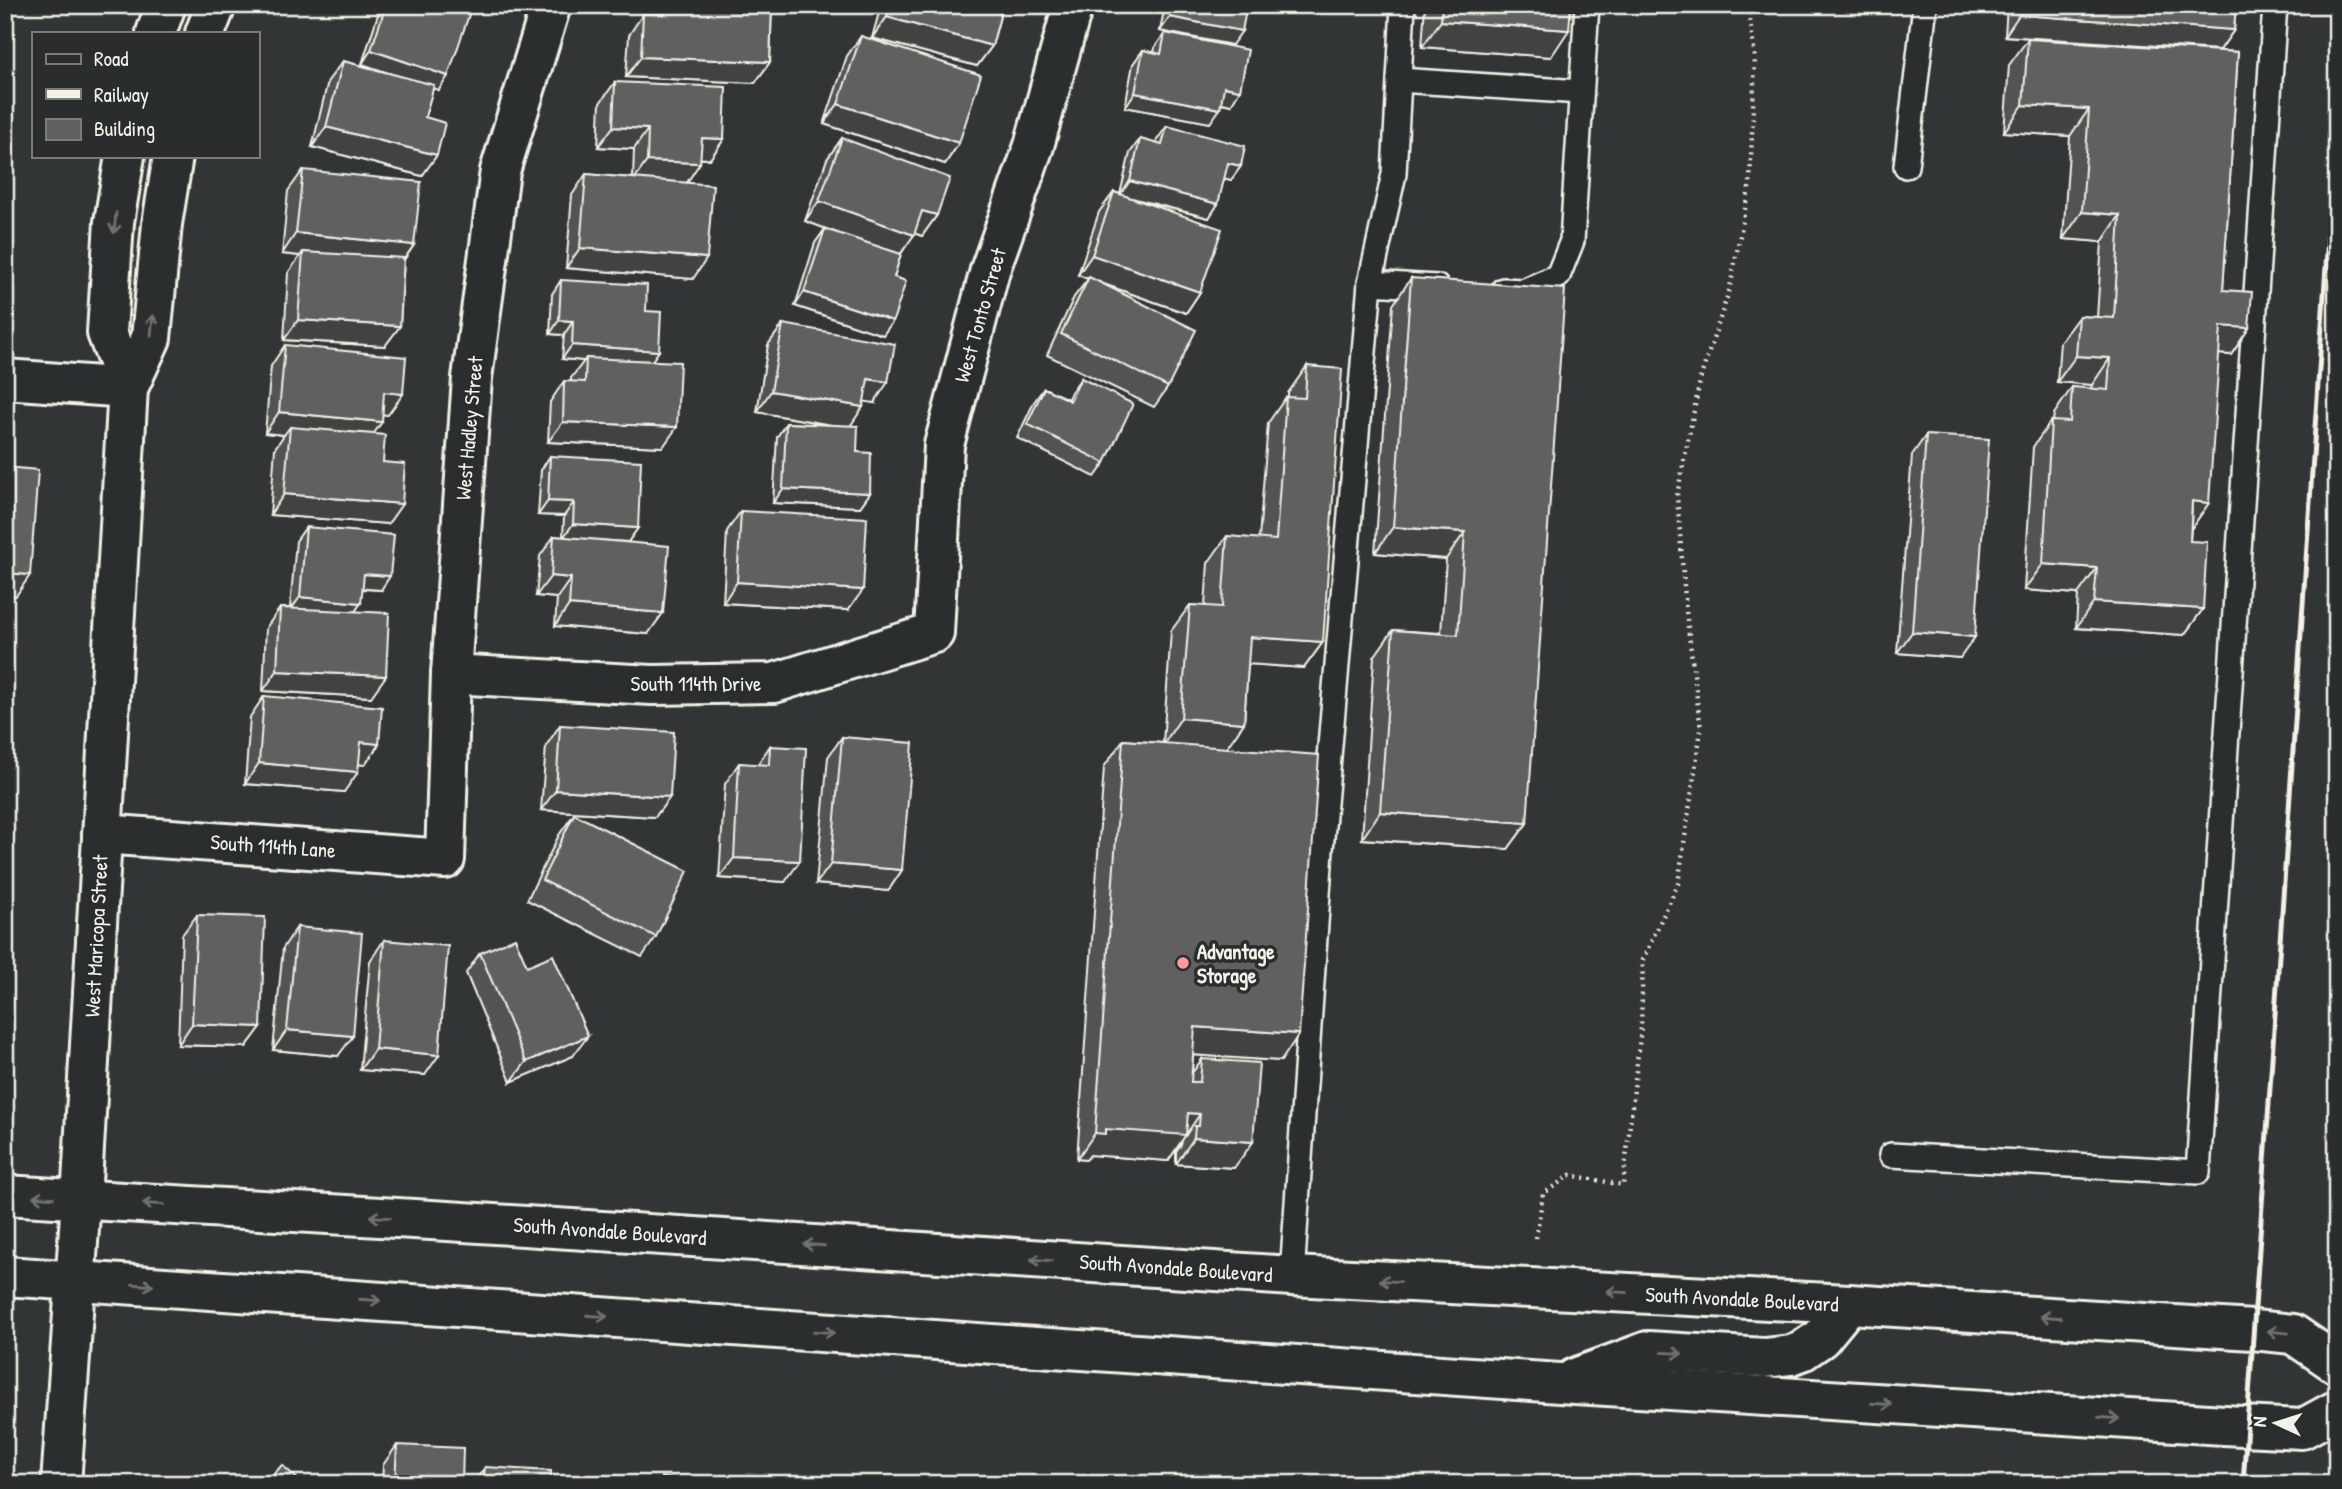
<svg xmlns="http://www.w3.org/2000/svg" width="2342" height="1489" viewBox="0 0 2342 1489" font-family="'Patrick Hand',sans-serif">
	<rect width="100%" height="100%" fill="#323535"/>
	<filter id="ink" filterUnits="userSpaceOnUse"><feTurbulence type="fractalNoise" baseFrequency=".0143" numOctaves="2"/><feDisplacementMap in="SourceGraphic" scale="14" xChannelSelector="R" yChannelSelector="G"/><feConvolveMatrix kernelMatrix="1 2 1 2 8 2 1 2 1" color-interpolation-filters="sRGB"/></filter>
	<g filter="url(#ink)">
		<g fill="none" stroke-linecap="round" stroke-linejoin="round">
			<defs>
				<g id="service">
					<path d="M1399,80l182,12"/>
					<path d="M1906,166l19,-161"/>
					<path d="M1370,283l67,4"/>
					<path d="M1503,290l20,1 35,-15 14,-35 15,-236"/>
					<path d="M1891,1155l307,17 77,-1167"/>
					<path d="M1292,1276l29,-426 49,-567 24,-109 9,-169"/>
				</g>
				<g id="minor">
					<path d="M5,379l123,9"/>
					<path d="M451,674l201,11 122,-2 160,-50 10,-188 46,-175 44,-124 39,-141"/>
					<path d="M102,834l343,25 6,-185 21,-296 28,-207 51,-166"/>
				</g>
				<g id="tertiary">
					<path d="M156,33l10,-28"/>
					<path d="M205,33l11,-28"/>
					<path d="M125,156l-11,66 -7,111 21,55"/>
					<path d="M61,1484l20,-284 47,-812 23,-50 11,-114 11,-68"/>
				</g>
				<g id="secondary">
					<path d="M5,1195l443,26 844,55 557,28 404,26 40,4 44,30"/>
					<path d="M5,1276l1555,107 664,42 78,4 35,-19"/>
					<path d="M1575,1378l73,-27 117,7 26,-3 11,-4 19,-13 28,-34"/>
				</g>
			</defs>
			<use href="#service" stroke="#f4f1e8" stroke-width="28"/>
			<use href="#minor" stroke="#f4f1e8" stroke-width="44"/>
			<use href="#tertiary" stroke="#f4f1e8" stroke-width="44"/>
			<use href="#secondary" stroke="#f4f1e8" stroke-width="44"/>
			<path stroke="#f4f1e8" stroke-width="4.5" stroke-dasharray="2 5" stroke-linecap="butt" d="M1536,1238l7,-44 27,-19 53,10 18,-157 2,-69 35,-75 23,-154 -15,-119 -9,-116 24,-119 29,-88 20,-105 5,-126 -7,-52"/>
			<use href="#service" stroke="#2a2d2e" stroke-width="23"/>
			<use href="#minor" stroke="#2a2d2e" stroke-width="38"/>
			<use href="#tertiary" stroke="#2a2d2e" stroke-width="38"/>
			<use href="#secondary" stroke="#2a2d2e" stroke-width="38"/>
			<path stroke="#f4f1e8" stroke-width="5" d="M2243,1484l94,-1379"/>
		</g>
		<g fill="#525352" stroke="#f4f1e8" stroke-width="2">
			<path d="M381,5h68l-10,85 -6,-2 -8,29 -3,59 -110,-29 16,-66 15,-20 39,10 -20,-7z"/>
			<path d="M653,5h119l-2,57 -15,21 -129,-6 3,-42 14,-21h9z"/>
			<path d="M881,5h122l-11,41 -15,20 -105,-28z"/>
			<path d="M1165,5h82l-15,40 -72,-14z"/>
			<path d="M1425,5h146l-20,52 -129,-10z"/>
			<path d="M2007,5h229l-2,25 -14,20 -215,-14z"/>
			<path d="M1165,33l66,72 -10,-2 -11,20 -85,-16 8,-43 10,-14 11,3 1,-6z"/>
			<path d="M861,36l98,107 -14,21 -121,-40 23,-68z"/>
			<path d="M2028,39l210,13 -15,238 26,38 -18,27 -12,-1 -28,175 -1,12 13,68 -19,26 -108,-7 2,-34 -54,-4 9,-143 18,-26h2l1,-7 18,-27 19,2 1,-4 -35,-3 3,-40 19,-26 18,1 5,-75 -39,-3 7,-103 -66,-4 5,-67z"/>
			<path d="M615,82l109,57 -14,20h-9l-14,24 6,96 -127,-11 6,-73 14,-21 47,4 1,-29 -36,-2 2,-44z"/>
			<path d="M1167,126l74,40 -10,14 -6,-2 -16,40 -72,-18 63,92 -14,21 -83,-29 65,103 -14,20 -107,-52 27,-58 14,-18 -10,-4 21,-63 15,-20 6,2 10,-41 10,-14 16,5 1,-4z"/>
			<path d="M842,138l95,77 -15,21 -8,-3 -13,21 -7,23 -11,58 -88,-29 20,-63 10,-14 10,3 -30,-11 22,-62z"/>
			<path d="M303,170l111,75 -10,15 -4,66 -15,20 -101,-6 4,-67 12,-17 -18,-2 6,-63z"/>
			<path d="M1411,278l116,545 -19,26 -146,-10 12,-182 19,-27 48,3 5,-74 -71,-6 18,-248z"/>
			<path d="M561,280l85,31 17,136 -115,-5 2,-40 14,-21 7,1v-4l13,-17 -22,-2 2,-24 -14,-1 2,-40z"/>
			<path d="M783,324l91,79 -10,-2 -14,25 20,67 -10,14 -87,-4 4,-66 9,-14 46,2 -75,-13 11,-67z"/>
			<path d="M285,345l103,70 -6,-1 -9,20 10,28 5,62 -118,-9 5,-67 9,-13 -19,-2 6,-67z"/>
			<path d="M1307,366l16,276 -19,26 -56,-4 -4,59 -18,25 55,313 -88,-6 -1,18 10,-14 32,109 -58,-4v-12l5,-7 1,-4 -14,20 -78,-6 -4,5 -9,-1 27,-392 19,-27 40,3 8,-112 19,-26 15,1 3,-43 19,-27 32,3 9,-116 18,-26h2v-4z"/>
			<path d="M1081,378l24,85 -10,14 -78,-39 17,-36 10,-14 24,11 3,-7z"/>
			<path d="M1926,435l34,223 -63,-5 15,-198z"/>
			<path d="M550,456l88,72 -10,14 -22,-2 42,94 -93,-8 2,-28 -21,-2 4,-40 14,-20 9,1 1,-21 -26,-1 3,-45z"/>
			<path d="M741,511l107,99 -125,-7 4,-72z"/>
			<path d="M306,527l75,63 -19,-1 -7,23 16,85 -108,-6 3,-63 14,-20h10l6,-67z"/>
			<path d="M264,696l115,48 -14,21 -6,-1 -15,28 -99,-8 5,-67z"/>
			<path d="M560,725l110,72 -15,20 -114,-7 5,-64z"/>
			<path d="M842,737l60,133 -14,21 -72,-7 12,-127z"/>
			<path d="M770,746l15,136 -66,-4 6,-94 14,-21 18,2z"/>
			<path d="M574,814l82,123 -14,20 -115,-57 32,-65z"/>
			<path d="M197,915l64,112 -15,20 -68,-2 4,-110z"/>
			<path d="M297,927l41,129 -65,-6 10,-102z"/>
			<path d="M384,940l41,135 -65,-5 10,-109z"/>
			<path d="M480,953l47,13 46,90 -62,26 -45,-109z"/>
			<path d="M397,1445l65,39h-80l1,-19z"/>
			<path d="M485,1467l-2,17h-10z"/>
		</g>
		<g fill="#424342" stroke="#f4f1e8" stroke-width="2">
			<path d="M460,5h21l-4,6z"/>
			<path d="M2019,15l215,15 -14,20 -215,-14z"/>
			<path d="M887,17l105,29 -15,20 -105,-28z"/>
			<path d="M1170,17l72,14 -10,14 -72,-14z"/>
			<path d="M1441,21l128,9 -18,27 -129,-10z"/>
			<path d="M371,50l77,26 -9,14 -77,-26z"/>
			<path d="M641,57l129,5 -15,21 -129,-6z"/>
			<path d="M1224,87l16,3 -9,15 -17,-4z"/>
			<path d="M1135,93l85,16 -10,14 -85,-16z"/>
			<path d="M838,104l121,39 -14,21 -121,-40z"/>
			<path d="M2023,105l66,4 -19,27 -66,-4z"/>
			<path d="M326,127l111,28 -15,21 -110,-29z"/>
			<path d="M613,127l35,2 -14,20 -36,-2z"/>
			<path d="M702,138l22,1 -14,20 -23,-1z"/>
			<path d="M647,161l53,2 -14,21 -53,-3z"/>
			<path d="M1228,163l13,3 -10,14 -13,-3z"/>
			<path d="M1130,181l88,23 -9,14 -89,-23z"/>
			<path d="M819,201l95,34 -15,21 -94,-35z"/>
			<path d="M922,211l15,4 -15,21 -14,-5z"/>
			<path d="M2082,212l38,3 -18,27 -39,-3z"/>
			<path d="M296,233l118,12 -14,20 -97,-13 -3,4 -18,-2z"/>
			<path d="M580,248l127,10 -14,21 -127,-11z"/>
			<path d="M1092,255l108,37 -14,21 -108,-38z"/>
			<path d="M804,292l89,29 -10,14 -88,-29z"/>
			<path d="M298,320l102,6 -15,20 -101,-6z"/>
			<path d="M559,320l14,1 -9,14 -14,-1z"/>
			<path d="M2221,326l28,2 -18,27 -28,-2z"/>
			<path d="M572,345l87,6 -10,14 -63,-7 -2,3 -22,-2z"/>
			<path d="M2076,356l34,2 -18,27 -35,-3z"/>
			<path d="M868,379l20,3 -14,21 -20,-3z"/>
			<path d="M771,391l92,16 -14,21 -92,-16z"/>
			<path d="M384,392l19,2 -15,21 -18,-2z"/>
			<path d="M279,412l103,10 -15,21 -77,-16 -6,8 -19,-2z"/>
			<path d="M563,422l114,5 -14,20 -115,-5z"/>
			<path d="M783,489l87,4 -10,14 -87,-4z"/>
			<path d="M284,494l118,10 -14,20 -118,-9z"/>
			<path d="M548,501l26,1 -10,14 -26,-1z"/>
			<path d="M2192,501l17,2 -18,26z"/>
			<path d="M573,524l65,4 -10,14 -65,-4z"/>
			<path d="M1393,527l72,5 -19,27 -71,-6z"/>
			<path d="M2043,564l54,4 -19,26 -54,-4z"/>
			<path d="M5,573l25,2 -14,21 -11,-1z"/>
			<path d="M364,574l26,2 -9,14 -27,-2z"/>
			<path d="M551,576l20,2 -14,20 -21,-2z"/>
			<path d="M737,582l126,8 -15,20 -125,-7z"/>
			<path d="M300,597l61,6 -10,14 -61,-6z"/>
			<path d="M2094,602l109,7 -19,26 -108,-7z"/>
			<path d="M569,605l94,8 -15,21 -93,-8z"/>
			<path d="M1912,632l63,5 -15,21 -63,-5z"/>
			<path d="M1250,637l73,5 -19,26 -73,-5z"/>
			<path d="M277,671l109,5 -15,21 -108,-6z"/>
			<path d="M1181,718l63,5 -19,27 -62,-5z"/>
			<path d="M361,742l18,2 -14,21 -18,-2z"/>
			<path d="M259,763l99,9 -14,20 -99,-8z"/>
			<path d="M556,790l114,7 -15,20 -114,-7z"/>
			<path d="M1380,812l147,11 -19,26 -146,-10z"/>
			<path d="M734,858l66,3 -15,21 -66,-4z"/>
			<path d="M831,864l71,6 -14,21 -72,-7z"/>
			<path d="M192,1024l69,3 -15,20 -68,-2z"/>
			<path d="M1195,1027l104,7 -18,27 -105,-7z"/>
			<path d="M287,1030l66,6 -15,20 -65,-6z"/>
			<path d="M588,1036l-15,20 -62,26 15,-20z"/>
			<path d="M375,1049l64,6 -14,20 -65,-5z"/>
			<path d="M1188,1113l12,1 -32,47 -78,-6 -4,5 -9,-1 18,-26 10,-4z"/>
			<path d="M1194,1138l59,4 -19,26 -58,-4z"/>
		</g>
		<g fill="#5f605f" stroke="#f4f1e8" stroke-width="2">
			<path d="M386,5h63l21,7 -22,64 -77,-26z"/>
			<path d="M666,5h106l-2,57 -129,-5 2,-43h22z"/>
			<path d="M890,5h113l-11,41 -105,-29z"/>
			<path d="M1172,5h75l-5,26 -72,-14z"/>
			<path d="M1442,5h129l-2,25 -128,-9z"/>
			<path d="M2020,5h216l-2,25 -215,-15z"/>
			<path d="M1165,33l83,17 -8,40 -16,-3 -4,22 -85,-16 8,-43 18,4z"/>
			<path d="M861,36l120,39 -22,68 -121,-39z"/>
			<path d="M2028,39l210,13 -15,238 29,2 -3,36 -28,-2 -12,177 -17,-2 -2,40 17,1 -4,67 -109,-7 3,-34 -54,-4 8,-143 19,1 2,-35 36,3 2,-32 -34,-2 3,-40 35,2 6,-103 -38,-3 7,-103 -66,-4z"/>
			<path d="M343,61l91,24 -9,32 20,6 -8,32 -111,-28z"/>
			<path d="M615,82l111,5 -2,52 -22,-1 -2,25 -53,-2 1,-32 -35,-2z"/>
			<path d="M1167,126l78,20 -4,20 -13,-3 -10,41 -88,-23 10,-42 22,6z"/>
			<path d="M842,138l108,40 -13,37 -15,-4 -8,24 -95,-34z"/>
			<path d="M303,170l118,12 -7,63 -118,-12z"/>
			<path d="M586,174l127,11 -6,73 -127,-10z"/>
			<path d="M1114,192l108,37 -22,63 -108,-37z"/>
			<path d="M825,229l76,25 -7,23 12,4 -13,40 -89,-29z"/>
			<path d="M303,252l101,6 -4,68 -102,-6z"/>
			<path d="M1089,277l107,53 -28,57 -107,-53z"/>
			<path d="M1411,278l154,11 -38,534 -147,-11 13,-182 65,5 7,-103 -72,-5z"/>
			<path d="M561,280l86,5 -1,26 15,1 -2,39 -87,-6 1,-24 -14,-1z"/>
			<path d="M783,324l112,20 -7,38 -20,-3 -5,28 -92,-16z"/>
			<path d="M285,345l121,12 -3,37 -19,-2 -2,30 -103,-10z"/>
			<path d="M586,358l94,4 -3,65 -114,-5 1,-41 21,1z"/>
			<path d="M1307,366l35,3 -19,273 -73,-5 -6,86 -63,-5 9,-113 32,2 5,-71 49,4 10,-143 19,1z"/>
			<path d="M1081,378l52,26 -28,59 -78,-39 17,-36 26,13z"/>
			<path d="M786,423l72,3 -1,26 14,1 -1,40 -87,-4z"/>
			<path d="M290,427l95,8 -2,27 22,2 -3,40 -118,-10z"/>
			<path d="M1926,435l63,4 -14,198 -63,-5z"/>
			<path d="M550,456l91,5 -3,67 -65,-4 1,-22 -26,-1z"/>
			<path d="M5,467l33,3 -8,105 -25,-2z"/>
			<path d="M741,511l126,7 -4,72 -126,-8z"/>
			<path d="M306,527l88,8 -4,41 -26,-2 -3,29 -61,-6z"/>
			<path d="M554,536l115,10 -6,67 -94,-8 2,-27 -20,-2z"/>
			<path d="M280,608l109,5 -3,63 -109,-5z"/>
			<path d="M264,696l118,11 -3,37 -18,-2 -3,30 -99,-9z"/>
			<path d="M560,725l114,7 -4,65 -114,-7z"/>
			<path d="M842,737l71,6 -11,127 -71,-6z"/>
			<path d="M1123,740l196,15 -20,279 -104,-7 -4,55h9l2,-23 57,4 -6,79 -59,-4 1,-12h4l1,-12 -12,-1 -2,22 -81,-6v5l-10,-1z"/>
			<path d="M770,746l36,2 -6,113 -66,-3 5,-95 30,2z"/>
			<path d="M574,814l114,57 -32,66 -114,-57z"/>
			<path d="M197,915l68,2 -4,110 -69,-3z"/>
			<path d="M297,927l65,6 -9,103 -66,-6z"/>
			<path d="M515,938l12,28 26,-11 35,81 -62,26 -46,-109z"/>
			<path d="M384,940l64,6 -9,109 -64,-6z"/>
			<path d="M397,1445l66,3 -1,36h-67z"/>
			<path d="M282,1465l21,19h-38z"/>
			<path d="M485,1467l66,4v13h-68z"/>
			<path d="M573,1477l67,5 -1,2h-66z"/>
			<path d="M662,1477l65,5v2h-66z"/>
		</g>
		<defs><path id="oneway-shaft" d="M-6 0H5M1.5-3L5.5 0L1.5 3" fill="none" stroke-width="1.6" stroke-linecap="round" stroke-linejoin="round" transform="scale(1.75)"/></defs>
		<g stroke="#71726f">
			<use href="#oneway-shaft" transform="translate(115 223) rotate(96)"/>
			<use href="#oneway-shaft" transform="translate(152 325) rotate(-85)"/>
			<use href="#oneway-shaft" transform="translate(43 1197) rotate(-176)"/>
			<use href="#oneway-shaft" transform="translate(153 1204) rotate(-177)"/>
			<use href="#oneway-shaft" transform="translate(380 1217) rotate(-177)"/>
			<use href="#oneway-shaft" transform="translate(814 1245) rotate(-176)"/>
			<use href="#oneway-shaft" transform="translate(1041 1260) rotate(-176)"/>
			<use href="#oneway-shaft" transform="translate(1390 1281) rotate(-177)"/>
			<use href="#oneway-shaft" transform="translate(143 1285) rotate(4)"/>
			<use href="#oneway-shaft" transform="translate(1617 1292) rotate(-177)"/>
			<use href="#oneway-shaft" transform="translate(370 1300) rotate(4)"/>
			<use href="#oneway-shaft" transform="translate(597 1316) rotate(4)"/>
			<use href="#oneway-shaft" transform="translate(2051 1317) rotate(-176)"/>
			<use href="#oneway-shaft" transform="translate(824 1332) rotate(4)"/>
			<use href="#oneway-shaft" transform="translate(2278 1332) rotate(-174)"/>
			<use href="#oneway-shaft" transform="translate(1672 1353) rotate(3)"/>
			<use href="#oneway-shaft" transform="translate(1882 1404) rotate(4)"/>
			<use href="#oneway-shaft" transform="translate(2109 1418) rotate(4)"/>
		</g>
	</g>
	<circle fill="#ff9aa2" stroke="#2a2d2e" stroke-width="2.5" cx="1183" cy="963" r="7"/>
	<g text-anchor="middle" dominant-baseline="central" stroke-width="7" stroke-linejoin="round" paint-order="stroke">
		<g font-size="21" fill="#f4f1e8" stroke="#2a2d2e">
			<text transform="translate(980 315) rotate(-74)">West Tonto Street</text>
			<text transform="translate(469 428) rotate(-85)">West Hadley Street</text>
			<text x="696" y="683">South 114th Drive</text>
			<text transform="translate(273 846) rotate(4)">South 114th Lane</text>
			<text transform="translate(96 936) rotate(-87)">West Maricopa Street</text>
			<text transform="translate(610 1231) rotate(4)">South Avondale Boulevard</text>
			<text transform="translate(1176 1268) rotate(4)">South Avondale Boulevard</text>
			<text transform="translate(1742 1299) rotate(3)">South Avondale Boulevard</text>
		</g>
		<g font-size="21" font-weight="bold" fill="#f4f1e8" stroke="#2a2d2e" text-anchor="start">
			<text x="1197" y="951">Advantage<tspan x="1197" dy="24">Storage</tspan></text>
		</g>
	</g>
	<rect width="2342" height="1489" fill="none" stroke="#2a2d2e" stroke-width="28"/>
	<rect x="14" y="14" width="2314" height="1461" fill="none" stroke="#f4f1e8" stroke-width="2.5" filter="url(#ink)"/>
	<rect x="32" y="32" width="228" height="126" fill="#2a2d2e" stroke="#7b7b78" stroke-width="2"/>
	<rect x="46" y="54" width="35" height="10" fill="#2a2d2e" stroke="#7b7b78" stroke-width="2"/>
	<text x="94" y="66" font-size="21" fill="#f4f1e8">Road</text>
	<rect x="46" y="89" width="35" height="10" fill="#f4f1e8" stroke="#7b7b78" stroke-width="2"/>
	<text x="94" y="102" font-size="21" fill="#f4f1e8">Railway</text>
	<rect x="46" y="119" width="35" height="21" fill="#5f605f" stroke="#7b7b78" stroke-width="2"/>
	<text x="94" y="136" font-size="21" fill="#f4f1e8">Building</text>
	<g transform="translate(2276 1423) rotate(274)" stroke="#2a2d2e" stroke-width="5" paint-order="stroke">
	<path d="M0-5L12 26L0 18L-12 26Z" fill="#f4f1e8"/>
	<text y="-10" font-size="19" font-weight="bold" text-anchor="middle" fill="#f4f1e8">N</text>
	</g>
</svg>
